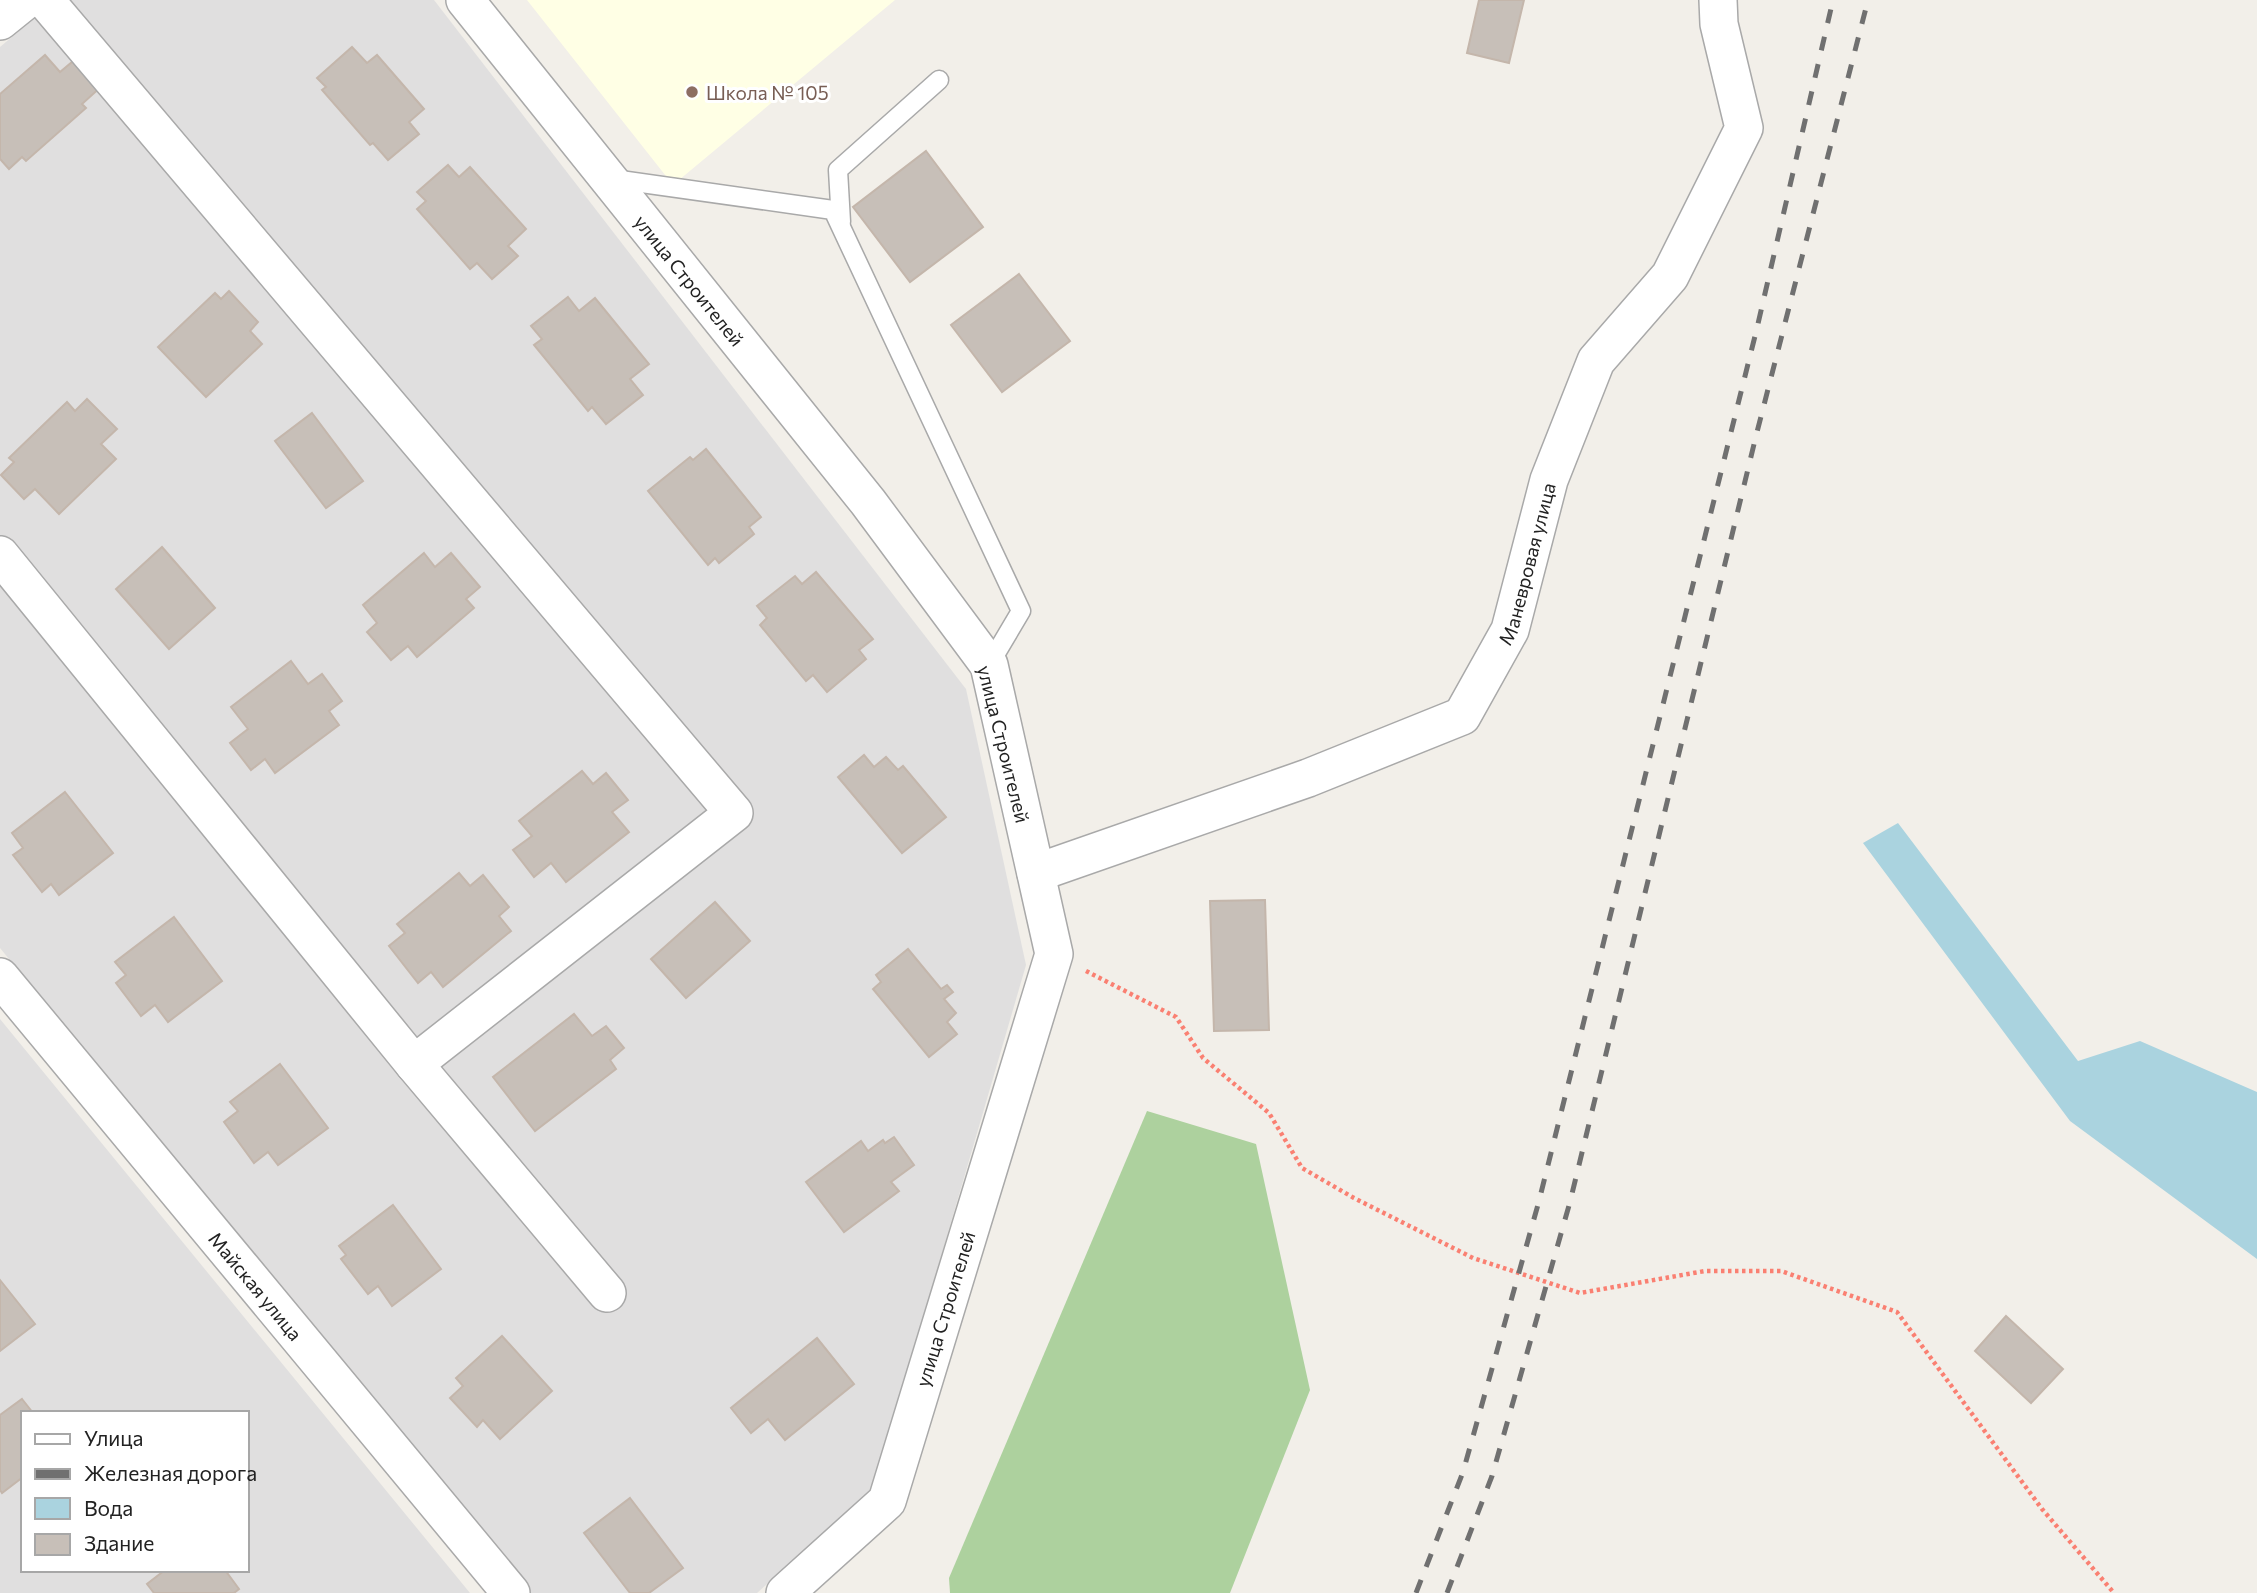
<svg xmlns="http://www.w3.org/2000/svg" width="2257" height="1593" viewBox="0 0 2257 1593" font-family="Commissioner,sans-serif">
	<rect width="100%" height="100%" fill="#f2efe9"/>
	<g fill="#e0dfdf" fill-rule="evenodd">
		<path d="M56,0h378l532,689 60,276 -153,525 -116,103h-227l-530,-645v-901z"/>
		<path d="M0,1019l470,574h-470zM23,1413h224v157h-224z"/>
	</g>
	<path fill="#ffffe5" d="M527,0h368l-222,185z"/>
	<path fill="#add19e" d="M1147,1111l109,33 54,246 -80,203h-280l-1,-15z"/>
	<path fill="#aad3df" d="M1898,823l180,238 62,-20 117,51v167l-187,-138 -207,-278z"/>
	<g fill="#c7bfb8" stroke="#c4b6ab" stroke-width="2">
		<path d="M1479,0h45l-15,63 -42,-10z"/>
		<path d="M352,47l15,16 10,-8 47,54 -15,13 10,12 -31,26 -15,-17 -3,2 -48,-55 4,-3 -9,-9z"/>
		<path d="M45,55l15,17 18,-15 25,28 -21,19 4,4 -60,53 -4,-4 -13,12 -9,-10v-65z"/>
		<path d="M926,151l57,76 -73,55 -57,-75z"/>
		<path d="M448,165l11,12 11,-10 56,62 -18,17 10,10 -26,23 -15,-16 -7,6 -53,-60 9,-8 -9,-9z"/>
		<path d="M1019,274l51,67 -68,51 -51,-67z"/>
		<path d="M229,291l29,31 -8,9 12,13 -56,53 -48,-50 57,-54 6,6z"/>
		<path d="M568,297l11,14 16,-13 54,66 -19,15 13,16 -37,29 -14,-17 -4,4 -54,-66 8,-6 -11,-13z"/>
		<path d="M87,399l30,30 -16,15 15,15 -57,55 -24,-25 -11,10 -23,-24 13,-13 -5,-4 58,-56 8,9z"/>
		<path d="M312,413l51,68 -37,27 -51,-67z"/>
		<path d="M706,449l55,68 -12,10 5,7 -35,29 -4,-5 -7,7 -60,-74 42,-34 3,3z"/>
		<path d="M162,547l53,61 -46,41 -53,-60z"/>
		<path d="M424,553l11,14 16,-14 29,34 -14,12 8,9 -57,49 -9,-11 -17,14 -24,-28 10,-9 -14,-18z"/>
		<path d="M816,572l57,67 -14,11 7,9 -39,33 -14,-17 -7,6 -46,-56 7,-7 -10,-12 38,-30 7,8z"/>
		<path d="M291,661l17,23 14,-10 20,27 -13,10 10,14 -64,48 -10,-14 -14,11 -21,-27 18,-14 -17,-22z"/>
		<path d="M864,755l10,12 12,-10 12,13 5,-4 43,51 -44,36 -64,-76z"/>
		<path d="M582,771l11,13 13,-11 22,27 -16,12 17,20 -63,50 -15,-19 -17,14 -21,-27 19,-14 -13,-15z"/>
		<path d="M65,792l48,61 -54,42 -8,-11 -9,8 -29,-37 10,-7 -11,-15z"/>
		<path d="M459,873l11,13 13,-11 26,32 -10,9 12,15 -68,56 -12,-15 -13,11 -29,-37 16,-13 -8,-9z"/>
		<path d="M1265,900l4,130 -55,1 -4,-130z"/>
		<path d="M715,902l35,39 -64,57 -35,-39z"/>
		<path d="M174,917l48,64 -54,41 -13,-17 -14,11 -25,-33 10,-8 -11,-13z"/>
		<path d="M908,949l33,40 6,-4 6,7 -9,7 12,14 -9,9 10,12 -28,23 -56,-68 8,-7 -5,-7z"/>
		<path d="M574,1014l18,22 14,-10 18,22 -14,12 6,9 -81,62 -42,-54z"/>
		<path d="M280,1064l48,64 -50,37 -10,-13 -14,11 -30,-41 14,-11 -8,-9z"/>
		<path d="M894,1137l20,28 -23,17 8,9 -55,41 -38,-50 55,-41 7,10 15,-11 2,3z"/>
		<path d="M393,1205l48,64 -49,37 -14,-20 -10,8 -27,-35 5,-4 -7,-9z"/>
		<path d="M0,1280l35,44 -35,27z"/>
		<path d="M2006,1316l57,53 -32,34 -56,-52z"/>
		<path d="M502,1336l50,55 -52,48 -17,-19 -6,7 -27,-29 13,-12 -7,-8z"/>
		<path d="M817,1338l37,46 -69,56 -17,-21 -17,14 -20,-25z"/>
		<path d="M22,1399l11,14h-10v64l-21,16 -2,-3v-75z"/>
		<path d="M630,1498l53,70 -34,25h-19l-46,-60z"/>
		<path d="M165,1570h60l14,19 -5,4h-80l-7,-9z"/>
	</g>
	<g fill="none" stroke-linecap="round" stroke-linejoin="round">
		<defs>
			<g id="service">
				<path d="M613,179l220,31 188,401 -32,54"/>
				<path d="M841,222l-3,-52 101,-90"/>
			</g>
			<g id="minor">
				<path d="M45,0l689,813 -320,251"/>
				<path id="s1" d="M465,0l403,502 121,163 65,289 -167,547 -102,92"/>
				<path d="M0,21l26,-21"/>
				<path d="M0,555l414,509 193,229"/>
				<path id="s2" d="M1036,873l272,-95 154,-62 48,-86 39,-150 47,-119 74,-85 74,-148 -25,-104 -1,-24"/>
				<path id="s3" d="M0,977l511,616"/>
			</g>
		</defs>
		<use href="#service" stroke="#a9a9a9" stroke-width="21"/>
		<use href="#minor" stroke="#a9a9a9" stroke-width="40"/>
		<path stroke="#fa8072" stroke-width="4.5" stroke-dasharray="3.5 3.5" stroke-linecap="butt" d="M1086,971l90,46 27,41 66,55 33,55 52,30 119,60 107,35 125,-22h76l116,41 145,197 72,84"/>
		<use href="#service" stroke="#fff" stroke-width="18"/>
		<use href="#minor" stroke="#fff" stroke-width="37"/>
		<g stroke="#707070" stroke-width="5" stroke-dasharray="14 14" stroke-linecap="butt">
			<path d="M1416,1593l47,-121 76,-271 218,-873 76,-328"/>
			<path d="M1447,1593l45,-117 78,-274 186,-766 112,-436"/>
		</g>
	</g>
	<circle fill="#8d6e63" stroke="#fff" stroke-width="2.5" cx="692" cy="92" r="7"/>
	<g text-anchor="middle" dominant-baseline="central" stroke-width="6" stroke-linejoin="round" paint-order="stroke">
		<g font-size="19" fill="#785e54" stroke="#fff" text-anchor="start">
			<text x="706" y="92">Школа № 105</text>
		</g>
		<g font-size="19" fill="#222" stroke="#fff">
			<text stroke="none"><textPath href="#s1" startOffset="359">улица Строителей</textPath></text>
			<text stroke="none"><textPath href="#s2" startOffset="621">Маневровая улица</textPath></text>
			<text transform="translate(1004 744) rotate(76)">улица Строителей</text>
			<text stroke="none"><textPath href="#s3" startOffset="401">Майская улица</textPath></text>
			<text transform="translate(945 1309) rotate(-73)">улица Строителей</text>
		</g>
	</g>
	<rect x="21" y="1411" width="228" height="161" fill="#ffffff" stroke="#a7a7a7" stroke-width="2"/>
	<rect x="35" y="1434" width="35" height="10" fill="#ffffff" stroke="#a7a7a7" stroke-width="2"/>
	<text x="84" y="1446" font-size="21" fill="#222222">Улица</text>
	<rect x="35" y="1469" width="35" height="10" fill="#707070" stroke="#a7a7a7" stroke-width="2"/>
	<text x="84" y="1481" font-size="21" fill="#222222">Железная дорога</text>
	<rect x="35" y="1498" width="35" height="21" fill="#aad3df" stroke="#a7a7a7" stroke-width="2"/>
	<text x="84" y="1516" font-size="21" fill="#222222">Вода</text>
	<rect x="35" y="1534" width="35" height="21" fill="#c7bfb8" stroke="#a7a7a7" stroke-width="2"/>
	<text x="84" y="1551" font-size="21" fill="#222222">Здание</text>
</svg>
